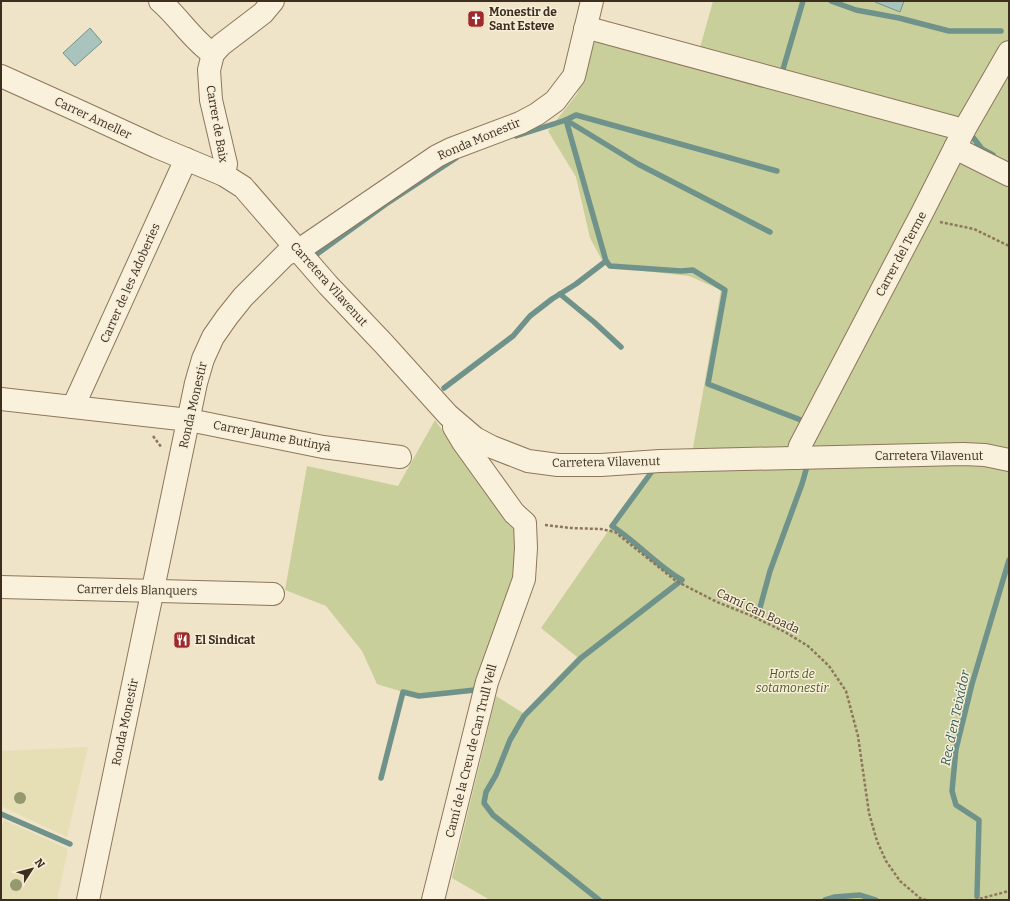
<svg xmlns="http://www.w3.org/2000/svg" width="1010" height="901" viewBox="0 0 1010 901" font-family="Bitter,serif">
	<rect width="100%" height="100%" fill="#f0e4c8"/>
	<g fill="#e6deb5">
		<path d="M88,747l-21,90 -66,-31v-55z"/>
		<path d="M4,820l64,29 -11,51h-56v-71z"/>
	</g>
	<g fill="#c9cf9b">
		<path d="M713,1h296v899h-519l-38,-22 44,-182 27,17 54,-56 -36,-29 70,-101 45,-57 37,-22 28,-158 -32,-14 -81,-9 -4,-3 -14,-26 -14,-61 -28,-46 29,-37 6,-17 11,-42 102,27z"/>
		<path d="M435,420l82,113v36l-38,118 -63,9 -39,-12 -15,-33 -36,-45 -41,-16 22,-124 91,20z"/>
	</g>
	<g fill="#a9c4bc" stroke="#6f938a">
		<path d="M875,1h29l-4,11 -25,-10z"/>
		<path d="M90,28l12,14 -27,24 -12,-13z"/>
	</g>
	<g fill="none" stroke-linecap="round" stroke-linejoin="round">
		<g stroke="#6f938a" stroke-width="5.5">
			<path d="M831,1l25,9 43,8 50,13h52"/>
			<path d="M781,76l22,-75"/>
			<path d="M566,120l40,141 4,5 71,5 12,-1 32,20 -17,94 98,38"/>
			<path d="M566,120l72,44 132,68"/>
			<path d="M968,131l14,18 11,6"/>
			<path d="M516,136l50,-16 10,-5 201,56"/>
			<path d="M317,254l69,-50 70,-46"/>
			<path d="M560,294l34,28 27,25"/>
			<path d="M444,388l69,-52 17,-20 22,-17 24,-15 30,-23"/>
			<path d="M758,615l12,-44 32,-87 6,-21"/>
			<path d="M381,778l22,-86 16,4 56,-6 3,-6"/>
			<path d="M1,814l69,30"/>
			<path d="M977,896l2,-76 -23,-15 -4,-14 4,-42 16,-65 37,-124"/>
			<path d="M599,900l-106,-85 -9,-12 2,-11 10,-17 14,-35 14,-24 57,-58 101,-78c-26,-15 -45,-38 -70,-54l41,-56"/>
			<path d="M825,900l10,-3 25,-2 16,5"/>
		</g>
		<defs>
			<g id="minor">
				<path d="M160,1c19,16 32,39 53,53"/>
				<path d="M585,29h7l372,101"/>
				<path d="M1,76l80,36 76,35 67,28 19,12 85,98 56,59 64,71 27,23 17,9 36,14 30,4h43l59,-4 303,-7 22,1 24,5"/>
				<path d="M955,148l54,27"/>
				<path d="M224,175l2,-11 -15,-64 -2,-30 4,-16 8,-9 42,-32 10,-12"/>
				<path d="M1,399l188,21 134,27 77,10"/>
				<path d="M73,407l113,-248"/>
				<path d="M797,458l3,-12 122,-233 42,-83 45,-78"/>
				<path d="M1,587l272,7"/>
				<path d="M88,900l108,-517 7,-24 10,-22 14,-20 16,-20 43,-43 13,-4 138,-94 14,-7 69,-26 17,-9 18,-13 19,-25 18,-75"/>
				<path d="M433,900l54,-218 37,-103 2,-31 -1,-25 -11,-10 -51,-71 -9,-15"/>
			</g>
		</defs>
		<use href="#minor" stroke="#8d765c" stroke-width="24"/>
		<g stroke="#8d765c" stroke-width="2.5" stroke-dasharray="3 2" stroke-linecap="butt">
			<path d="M940,222l34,7 35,17"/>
			<path d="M153,436l9,12"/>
			<path d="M545,525l26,3 30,1 14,3 61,49 41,21 35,14 33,16 23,14 21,20 17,25 12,45 11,77 8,28 9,20 14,20 20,17 6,2"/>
			<path d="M975,900l34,-9"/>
		</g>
		<use href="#minor" stroke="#faf1dc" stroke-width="22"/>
	</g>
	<g fill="#96986f">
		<circle cx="20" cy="798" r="6"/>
		<circle cx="16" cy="885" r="6"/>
	</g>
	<defs>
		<symbol id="church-square" viewBox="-11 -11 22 22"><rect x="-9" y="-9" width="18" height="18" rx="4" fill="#9e2a2b" stroke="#f7eed8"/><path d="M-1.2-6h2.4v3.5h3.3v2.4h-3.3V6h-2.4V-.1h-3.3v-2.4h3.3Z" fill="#fff"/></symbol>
		<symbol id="restaurant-square" viewBox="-11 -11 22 22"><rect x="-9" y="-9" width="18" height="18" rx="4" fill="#9e2a2b" stroke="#f7eed8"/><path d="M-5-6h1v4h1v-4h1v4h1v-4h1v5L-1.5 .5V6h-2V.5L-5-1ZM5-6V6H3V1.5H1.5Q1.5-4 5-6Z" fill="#fff"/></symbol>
	</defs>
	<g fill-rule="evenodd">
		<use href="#church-square" x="466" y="9" width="20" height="20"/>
		<use href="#restaurant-square" x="172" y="630" width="20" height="20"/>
	</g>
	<g text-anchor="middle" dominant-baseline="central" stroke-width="3" stroke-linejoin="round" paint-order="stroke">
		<g font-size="12" font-weight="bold" fill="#3d2e20" stroke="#f7eed8" text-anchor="start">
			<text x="489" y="12">Monestir de<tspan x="489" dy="14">Sant Esteve</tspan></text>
			<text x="195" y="640">El Sindicat</text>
		</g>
		<g font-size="12" fill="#3d2e20" stroke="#f7eed8">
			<text transform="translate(93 118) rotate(25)">Carrer Ameller</text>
			<text transform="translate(217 124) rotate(80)">Carrer de Baix</text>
			<text transform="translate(479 139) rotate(-23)">Ronda Monestir</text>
			<text transform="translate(901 254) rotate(-62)">Carrer del Terme</text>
			<text transform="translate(130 283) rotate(-66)">Carrer de les Adoberies</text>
			<text transform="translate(329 284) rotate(48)">Carretera Vilavenut</text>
			<text transform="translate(193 405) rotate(-77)">Ronda Monestir</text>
			<text transform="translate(272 436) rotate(11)">Carrer Jaume Butinyà</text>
			<text x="929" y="456">Carretera Vilavenut</text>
			<text transform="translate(606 462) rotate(-1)">Carretera Vilavenut</text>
			<text transform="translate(137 590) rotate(1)">Carrer dels Blanquers</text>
			<text transform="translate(758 611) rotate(25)">Camí Can Boada</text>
			<text transform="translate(125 722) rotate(-78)">Ronda Monestir</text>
			<text transform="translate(471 751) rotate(-76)">Camí de la Creu de Can Trull Vell</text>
		</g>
		<g font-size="12" font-style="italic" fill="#4d5a26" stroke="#f7eed8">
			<text x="792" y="674">Horts de<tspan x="792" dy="14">sotamonestir</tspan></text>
		</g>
		<g font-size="13" font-style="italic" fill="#2f5d5a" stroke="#f7eed8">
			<text transform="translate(955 718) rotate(-78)">Rec d'en Teixidor</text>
		</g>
	</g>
	<rect width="1010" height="901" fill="none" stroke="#3d2e20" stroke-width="4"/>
	<g transform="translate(32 869) rotate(54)" stroke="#f7eed8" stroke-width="3" paint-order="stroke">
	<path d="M0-3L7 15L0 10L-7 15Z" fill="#3d2e20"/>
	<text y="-6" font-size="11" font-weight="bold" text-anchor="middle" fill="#3d2e20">N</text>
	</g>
</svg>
